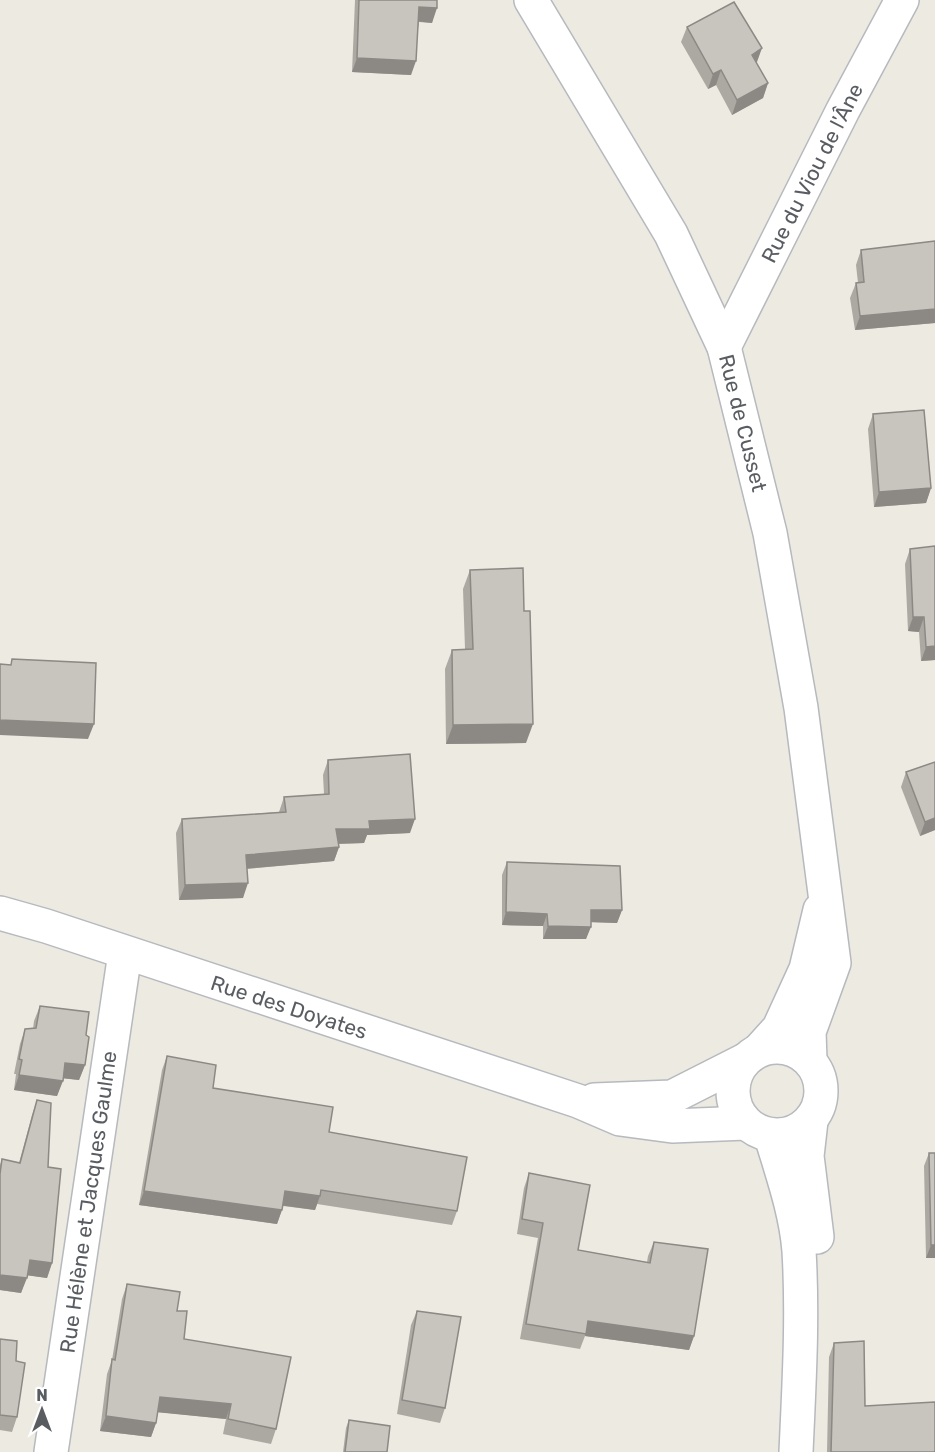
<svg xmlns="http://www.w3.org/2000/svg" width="935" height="1452" viewBox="0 0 935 1452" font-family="Rubik,sans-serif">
	<rect width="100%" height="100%" fill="#edeae1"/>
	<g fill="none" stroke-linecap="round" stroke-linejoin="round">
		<defs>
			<g id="minor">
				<path d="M724,347l119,-237 59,-110"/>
				<path d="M0,913l46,13 532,175 42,18 52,7 74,-3"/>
				<path d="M594,1100l78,-3 73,-37"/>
				<path d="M51,1452l74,-499"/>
			</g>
			<g id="tertiary">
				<path d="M531,0l140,234 53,113 46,186 31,175 33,255 -25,69 1,28"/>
				<circle cx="777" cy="1091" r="44"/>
				<path d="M760,1049l19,-21 27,-59 14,-59"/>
				<path d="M811,1121l-4,35 10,81"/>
				<path d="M771,1136c11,37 25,76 28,115 4,67 0,134 -3,201"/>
			</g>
		</defs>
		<use href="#minor" stroke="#b6b9be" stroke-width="36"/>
		<use href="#tertiary" stroke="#b6b9be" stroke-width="36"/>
		<use href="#minor" stroke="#fff" stroke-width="33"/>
		<use href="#tertiary" stroke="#fff" stroke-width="33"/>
	</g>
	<g fill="#aca9a3">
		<path d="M355,0h82l-5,23 -13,-1 -8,53 -59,-3z"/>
		<path d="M687,27l70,35 -1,1 12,20 -5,15 -31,17 -16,-30 -8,4 -27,-47z"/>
		<path d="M935,241v82l-80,7 -5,-32 6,-15h2l-2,-18 5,-15z"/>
		<path d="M873,414l58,74 -5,15 -52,4 -6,-78z"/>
		<path d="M910,549l25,111 -14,1 -2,-29 -11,-1 -3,-67z"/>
		<path d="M470,570l56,173 -80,1 -1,-75 7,-19 13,-1 -2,-60z"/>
		<path d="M328,760l82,73 -43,2 -3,8 -25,1v3l-5,14 -87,8 -4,29 -64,2 -3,-67 6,-14 97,-7 5,-15 40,-3 -1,-19z"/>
		<path d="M935,762v68l-15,6 -19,-49 5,-15z"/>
		<path d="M507,862l115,48 -5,13 -26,-1 -5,17h-43v-13l-41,-1v-50z"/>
		<path d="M40,1006l46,29 -1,30 -6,15 -16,-2 -6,18 -43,-6 2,-16h-2l6,-30 5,-15h8l1,-8z"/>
		<path d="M167,1056l46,32 116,44 128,79 -5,14 -135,-21 -2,6 -32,-4 -6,18 -138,-19 23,-135z"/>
		<path d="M37,1100l11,67 4,96 -5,15 -20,-3 -6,18 -21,-3v-125l2,-6 17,4 13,-48z"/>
		<path d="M929,1153l6,105h-9l-2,-92z"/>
		<path d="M529,1173l49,77 69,12 1,-6 6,-14 40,94 -5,14 -104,-14 -5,13 -60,-10 18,-101 -21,-4 7,-46z"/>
		<path d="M127,1284l50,27 7,28 92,90 -5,15 -48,-10 3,-15 -68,-7 -2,11 -5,14 -51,-6 7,-57 5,-14 10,-61z"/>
		<path d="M417,1311l28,97 -5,15 -43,-9 14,-89z"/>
		<path d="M0,1339l16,22 1,56 -5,15 -12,-2z"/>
		<path d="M834,1343l31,63 70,46h-108l2,-95z"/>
		<path d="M349,1420l38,32h-44l3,-24z"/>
	</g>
	<g fill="#8c8985">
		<path d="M419,7l18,1 -5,15 -18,-2z"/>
		<path d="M762,48l-5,14 -11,8 6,-15z"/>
		<path d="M357,58l59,3 -5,14 -59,-3z"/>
		<path d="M721,70l-5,15 -8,4 5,-15z"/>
		<path d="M768,83l-5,15 -31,17 5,-15z"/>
		<path d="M935,309v14l-80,7 5,-14z"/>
		<path d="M931,488l-5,15 -52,4 5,-15z"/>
		<path d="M913,617h11l-5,15 -11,-1z"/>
		<path d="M935,646v14l-14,1 5,-14z"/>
		<path d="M0,720l94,4 -6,15 -88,-4z"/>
		<path d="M533,724l-7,19 -80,1 7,-19z"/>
		<path d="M935,818v12l-15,6 5,-14z"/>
		<path d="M415,819l-5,14 -43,2 -3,8 -34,1 6,-15 33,-8z"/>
		<path d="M339,847l-5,14 -93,8 5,-14z"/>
		<path d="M248,883l-5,15 -64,2 6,-15z"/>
		<path d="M591,910h31l-5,13 -31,-1z"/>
		<path d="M506,912l41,2 -4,12 -41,-1z"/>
		<path d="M548,926l43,1 -5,12h-43z"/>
		<path d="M65,1063l20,2 -6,15 -19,-2z"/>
		<path d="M19,1075l44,6 -6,15 -43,-6z"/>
		<path d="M144,1191l138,19 -5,14 -138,-19z"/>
		<path d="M285,1191l35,5 -5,14 -36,-5z"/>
		<path d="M931,1245h4v13h-9z"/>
		<path d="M30,1260l22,3 -5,15 -22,-3z"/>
		<path d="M0,1275l27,3 -6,15 -21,-3z"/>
		<path d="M588,1321l106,15 -5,14 -104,-14z"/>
		<path d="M160,1397l71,7 -5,15 -71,-7z"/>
		<path d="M106,1416l50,7 -5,14 -51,-6z"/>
	</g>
	<g fill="#c8c4be" stroke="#8c8985" stroke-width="1.5">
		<path d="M359,0h78v8l-18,-1 -3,54 -59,-3z"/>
		<path d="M734,2l28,46 -10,7 16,28 -31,17 -16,-30 -8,4 -26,-47z"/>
		<path d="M935,241v68l-75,7 -4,-33 8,-1 -3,-32z"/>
		<path d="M924,410l7,78 -52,4 -6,-78z"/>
		<path d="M935,546v100l-9,1 -2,-30h-11l-3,-68z"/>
		<path d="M523,568l1,43h6l3,113 -80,1 -1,-75 21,-1 -3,-79z"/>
		<path d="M12,659l84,4 -2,61 -94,-4v-56l11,1z"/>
		<path d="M410,754l5,65 -46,2 1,8h-34l3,18 -93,8 2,28 -63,2 -3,-66 104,-7 -2,-15 45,-3 -1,-34z"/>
		<path d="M935,762v56l-10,4 -19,-50z"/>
		<path d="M507,862l113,4 2,44h-31v17l-43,-1 -1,-12 -41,-2z"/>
		<path d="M40,1006l49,6 -3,23 3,2 -4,28 -20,-2 -2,18 -44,-6 3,-15 -3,-1 6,-30 11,-1z"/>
		<path d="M167,1056l49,9 -3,23 120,19 -4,25 138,25 -10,54 -136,-21 -1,6 -35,-5 -3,19 -138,-19z"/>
		<path d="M37,1100l14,3 -3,64 13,2 -9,94 -22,-3 -3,18 -27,-3v-101l2,-15 18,4z"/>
		<path d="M929,1153h6v92h-4z"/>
		<path d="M529,1173l61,12 -12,65 72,13 4,-21 54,7 -14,87 -106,-15 -2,13 -60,-10 17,-101 -21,-4z"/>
		<path d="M127,1284l53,8 -3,19h10l-3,28 107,18 -15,72 -48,-10 3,-15 -71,-7 -4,26 -50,-7 6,-57 3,1z"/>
		<path d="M417,1311l44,6 -16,91 -43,-8z"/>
		<path d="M0,1339l17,2 -1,20 9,2 -8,54 -17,-2z"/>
		<path d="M864,1341l1,65 70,-4v50h-104l3,-109z"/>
		<path d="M349,1420l41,6 -3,26h-42z"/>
	</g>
	<g text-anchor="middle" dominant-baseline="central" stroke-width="4.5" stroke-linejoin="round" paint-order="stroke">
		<g font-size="21" fill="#595d62" stroke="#fff">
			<text transform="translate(812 173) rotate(-63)">Rue du Viou de l'Âne</text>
			<text transform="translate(743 423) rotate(76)">Rue de Cusset</text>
			<text transform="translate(289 1007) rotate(18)">Rue des Doyates</text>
			<text transform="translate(88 1202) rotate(-82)">Rue Hélène et Jacques Gaulme</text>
		</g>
	</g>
	<g transform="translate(42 1410)" stroke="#ffffff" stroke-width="4.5" paint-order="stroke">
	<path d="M0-4.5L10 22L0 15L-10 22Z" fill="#595d62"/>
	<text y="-9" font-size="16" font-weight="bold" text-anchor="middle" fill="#595d62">N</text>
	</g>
</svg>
